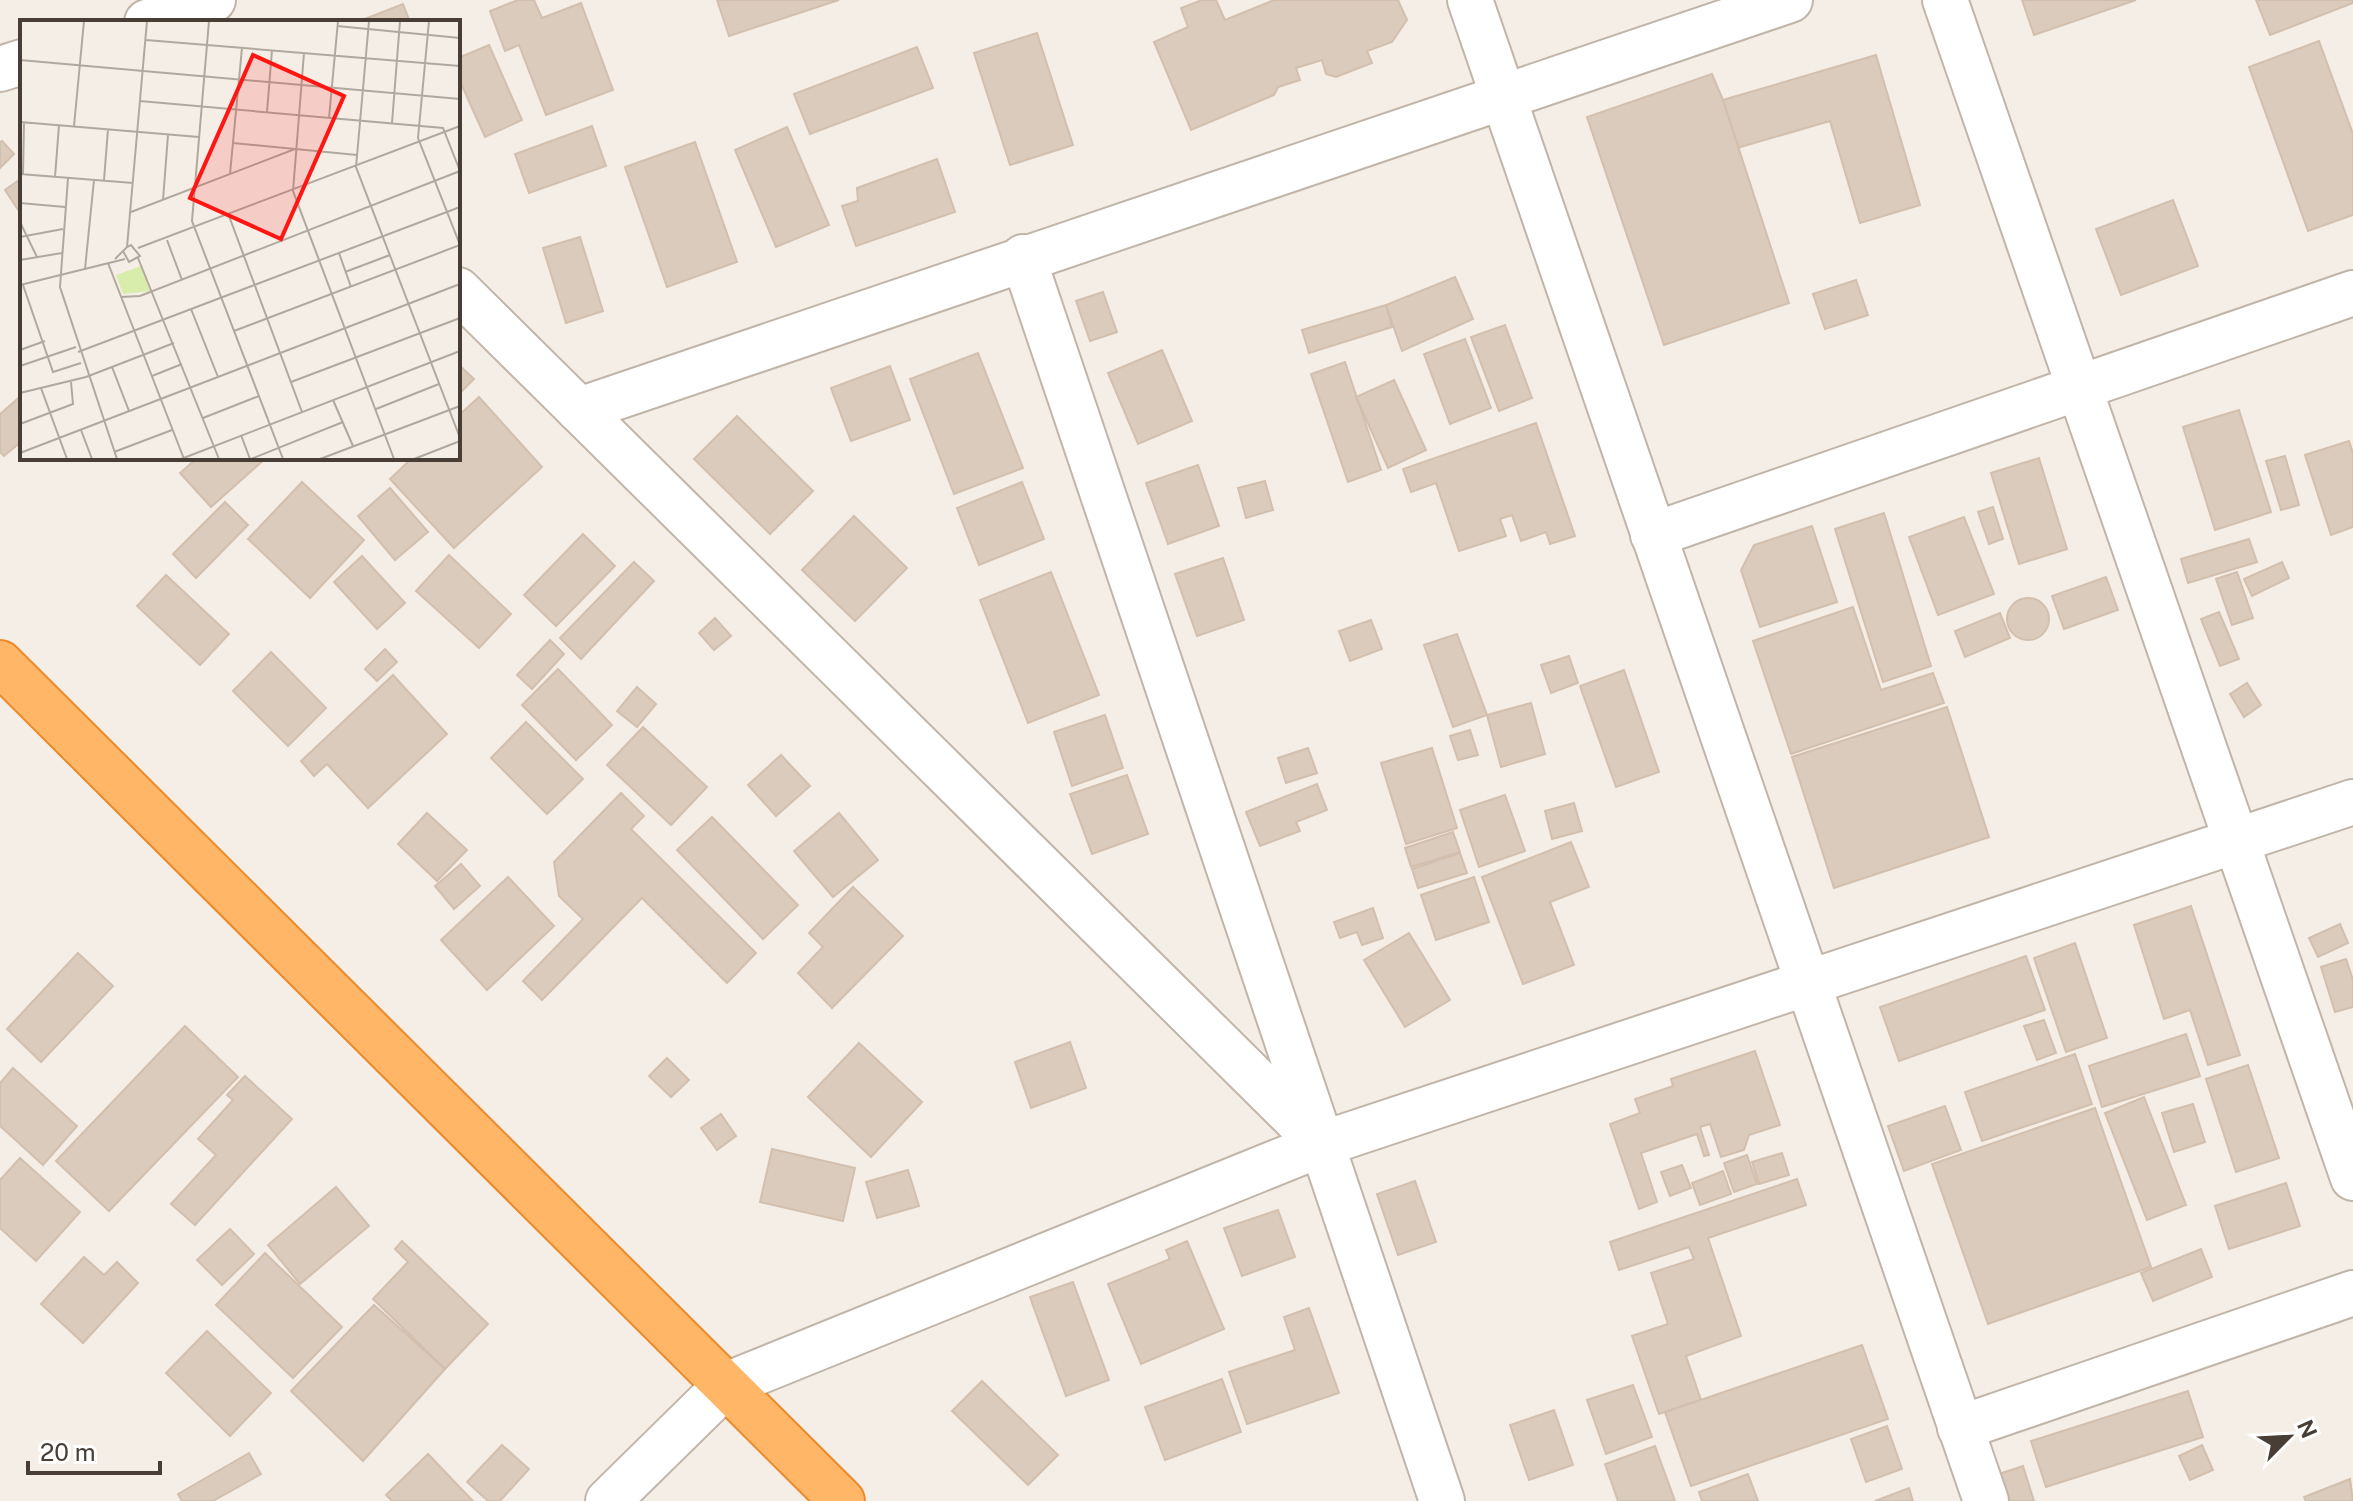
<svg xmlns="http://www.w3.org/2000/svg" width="2353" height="1501" viewBox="0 0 2353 1501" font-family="'Public Sans',sans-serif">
	<rect width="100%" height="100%" fill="#f5eee6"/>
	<g fill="#dacbbd" stroke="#d3bfad" stroke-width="2">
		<path d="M518,0h16l8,18 39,-15 32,87 -67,25 -27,-70 -14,6 -15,-40z"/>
		<path d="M717,0h122l-110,36z"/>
		<path d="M1202,0h14l9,20 49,-20h124l9,20 -15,22 -25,9 5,12 -36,14 -10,-3 -4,-14 -26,8 4,12 -22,7 -4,8 -83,35 -37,-88 34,-15 -7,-19z"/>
		<path d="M2022,0h114l-102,35z"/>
		<path d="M2256,0h97v3l-83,32z"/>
		<path d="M403,4l7,18h-53z"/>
		<path d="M1037,33l36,112 -63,20 -36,-112z"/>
		<path d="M2319,41l34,93v81l-45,16 -59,-164z"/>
		<path d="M489,45l33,75 -37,17 -27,-60v-19z"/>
		<path d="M917,47l16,41 -123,46 -16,-40z"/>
		<path d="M1876,55l44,150 -60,18 -30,-102 -93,27 -14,-48z"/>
		<path d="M1712,74l11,26 66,203 -125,42 -77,-228z"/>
		<path d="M592,126l14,40 -77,27 -14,-39z"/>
		<path d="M787,127l42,98 -53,22 -41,-97z"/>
		<path d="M2,141l12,13 -14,14v-26z"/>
		<path d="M695,142l42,120 -70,25 -42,-120z"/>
		<path d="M937,159l18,53 -99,34 -14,-40 16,-5 -1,-13z"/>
		<path d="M22,178v31l-3,2 -14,-21z"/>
		<path d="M2173,200l25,66 -77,29 -25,-66z"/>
		<path d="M580,237l23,74 -37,12 -23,-75z"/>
		<path d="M1455,277l18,42 -71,32 -16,-46z"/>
		<path d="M1856,280l12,35 -43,14 -12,-35z"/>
		<path d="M1103,292l14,40 -27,9 -14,-40z"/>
		<path d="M1386,305l6,22 -83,26 -7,-23z"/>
		<path d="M1505,325l27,73 -33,13 -28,-74z"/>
		<path d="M1465,339l26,69 -41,16 -26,-70z"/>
		<path d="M1162,350l30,71 -54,23 -30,-71z"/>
		<path d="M978,353l45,115 -69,26 -44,-115z"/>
		<path d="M1345,362l36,108 -33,12 -37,-108z"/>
		<path d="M458,364l16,15 -16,16z"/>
		<path d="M890,366l20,54 -59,21 -20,-53z"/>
		<path d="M1394,380l32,70 -38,18 -32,-71z"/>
		<path d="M22,395v46l-18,15 -4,-4v-38z"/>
		<path d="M479,397l63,70 -88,81 -64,-69 22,-21h46v-42z"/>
		<path d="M2239,410l32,102 -56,18 -32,-103z"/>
		<path d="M737,416l76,75 -43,43 -76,-75z"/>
		<path d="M1536,423l39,113 -25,8 -4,-12 -25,9 -9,-26 -12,4 6,17 -47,15 -23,-68 -25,9 -8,-23z"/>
		<path d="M2349,441l4,12v74l-22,8 -26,-80z"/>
		<path d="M2285,456l14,49 -18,5 -15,-49z"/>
		<path d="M197,458h69l-55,49 -31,-34z"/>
		<path d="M2039,458l28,91 -48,15 -28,-91z"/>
		<path d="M1198,465l21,61 -51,18 -22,-61z"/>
		<path d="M1265,481l8,29 -27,8 -8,-30z"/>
		<path d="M302,482l62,58 -54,58 -62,-59z"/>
		<path d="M1022,482l22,57 -65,26 -22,-57z"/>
		<path d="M390,488l38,44 -33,28 -37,-44z"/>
		<path d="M225,502l23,23 -52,53 -23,-24z"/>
		<path d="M1993,507l10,32 -14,5 -11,-32z"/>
		<path d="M1884,513l47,153 -48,16 -48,-153z"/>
		<path d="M854,516l53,52 -52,53 -53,-51z"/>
		<path d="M1964,517l30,77 -56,21 -29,-78z"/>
		<path d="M1812,526l25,76 -77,25 -19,-57 13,-25z"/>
		<path d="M583,534l32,32 -59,60 -32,-31z"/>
		<path d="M2249,539l8,23 -69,21 -7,-24z"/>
		<path d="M449,555l62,59 -32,34 -63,-57z"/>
		<path d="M362,556l43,47 -28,26 -43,-47z"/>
		<path d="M1223,558l21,62 -47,16 -22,-62z"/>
		<path d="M634,562l20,19 -73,78 -21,-21z"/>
		<path d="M2282,562l7,16 -37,18 -8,-17z"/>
		<path d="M1051,572l48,123 -71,28 -48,-123z"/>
		<path d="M2237,572l16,46 -21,7 -16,-46z"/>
		<path d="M166,575l63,59 -29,31 -63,-59z"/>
		<path d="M2106,577l12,33 -54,19 -12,-33z"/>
		<circle cx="2028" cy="619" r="21"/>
		<path d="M1853,607l28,83 52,-17 11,30 -153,51 -38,-113z"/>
		<path d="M2219,612l20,47 -19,7 -19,-47z"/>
		<path d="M2000,613l10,25 -45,19 -10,-26z"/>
		<path d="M715,618l16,18 -17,14 -15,-17z"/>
		<path d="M1371,620l11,29 -32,12 -11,-30z"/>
		<path d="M1457,634l30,81 -34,12 -29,-82z"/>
		<path d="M550,640l14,14 -32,35 -15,-14z"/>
		<path d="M385,649l12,13 -20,19 -12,-12z"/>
		<path d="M271,652l55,56 -38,38 -55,-55z"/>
		<path d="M1569,656l9,27 -27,10 -10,-28z"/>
		<path d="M558,669l54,56 -36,35 -54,-55z"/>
		<path d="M1624,670l35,102 -43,15 -36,-101z"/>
		<path d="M393,675l54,59 -79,74 -41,-44 -13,12 -13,-15z"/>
		<path d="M2247,683l14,22 -17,12 -14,-23z"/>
		<path d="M637,687l19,17 -19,23 -20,-16z"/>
		<path d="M1531,703l14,51 -44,13 -14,-52z"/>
		<path d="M1947,707l42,130 -155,51 -42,-131z"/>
		<path d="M1105,715l18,53 -51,18 -18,-54z"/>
		<path d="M526,722l57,57 -36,35 -56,-56z"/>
		<path d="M643,727l64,60 -36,38 -64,-60z"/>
		<path d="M1470,730l8,25 -20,5 -8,-24z"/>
		<path d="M1308,748l9,25 -31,10 -8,-25z"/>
		<path d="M1432,748l25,80 -51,16 -25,-81z"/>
		<path d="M781,755l29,31 -34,30 -28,-31z"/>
		<path d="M1127,775l21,59 -56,20 -22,-60z"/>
		<path d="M1317,784l10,26 -31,12 4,9 -40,15 -14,-34z"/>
		<path d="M621,793l23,23 -13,13 125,124 -29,30 -85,-85 -100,102 -19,-19 60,-62 -24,-23 -5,-34z"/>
		<path d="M1505,795l20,56 -46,16 -19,-57z"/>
		<path d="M1574,803l8,28 -30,8 -7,-28z"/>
		<path d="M427,813l40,37 -30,31 -39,-37z"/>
		<path d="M839,813l39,47 -45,37 -39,-46z"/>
		<path d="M712,817l86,88 -35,34 -86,-89z"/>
		<path d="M1453,832l7,20 -49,15 -6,-19z"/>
		<path d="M1571,842l18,45 -39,15 24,63 -51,19 -41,-107z"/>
		<path d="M1460,853l7,20 -49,15 -6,-19z"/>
		<path d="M461,864l19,22 -26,23 -19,-23z"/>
		<path d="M508,877l46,49 -67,64 -46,-50z"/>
		<path d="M1474,877l15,45 -53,18 -15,-45z"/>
		<path d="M853,887l50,49 -71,72 -34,-35 25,-26 -14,-14z"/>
		<path d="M2191,906l49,149 -32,10 -18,-55 -26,9 -30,-94z"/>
		<path d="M1373,908l10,30 -21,7 -5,-13 -17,6 -6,-16z"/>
		<path d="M2340,924l8,19 -30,14 -9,-19z"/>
		<path d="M1409,933l41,67 -45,27 -41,-67z"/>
		<path d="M2075,943l32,95 -41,14 -32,-94z"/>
		<path d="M78,953l35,33 -72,76 -34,-33z"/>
		<path d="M2026,956l19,54 -146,51 -19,-54z"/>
		<path d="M2346,959l7,21v27l-18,5 -14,-45z"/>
		<path d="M2044,1020l12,33 -19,7 -13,-34z"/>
		<path d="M185,1026l53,51 -129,134 -53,-50z"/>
		<path d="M2186,1034l14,42 -98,31 -13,-41z"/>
		<path d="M1070,1042l16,46 -55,20 -16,-46z"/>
		<path d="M859,1043l63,59 -51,55 -63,-60z"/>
		<path d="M1755,1051l25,74 -31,10 -5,15 -23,7 -11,-33 -10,3 9,28 -5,1 -7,-22 -56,19 16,49 -18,7 -29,-85 30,-11 -5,-14 38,-13 -2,-7z"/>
		<path d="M2075,1054l17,50 -110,37 -17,-49z"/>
		<path d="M667,1058l22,22 -18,17 -22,-21z"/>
		<path d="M2248,1065l31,93 -43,14 -30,-93z"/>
		<path d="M13,1068l64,58 -34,39 -43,-39v-43z"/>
		<path d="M245,1076l47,43 -97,106 -24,-21 45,-49 -18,-16 35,-39 -6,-5z"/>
		<path d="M2144,1097l42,108 -39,15 -42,-107z"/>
		<path d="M2193,1104l12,38 -31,10 -12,-39z"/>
		<path d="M1945,1106l16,44 -57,21 -16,-45z"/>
		<path d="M2095,1108l56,159 -163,57 -56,-160z"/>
		<path d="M721,1114l15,22 -19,14 -16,-22z"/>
		<path d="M772,1149l83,19 -12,53 -83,-19z"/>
		<path d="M1782,1153l7,22 -30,9 -7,-22z"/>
		<path d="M1747,1155l10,29 -23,8 -10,-29z"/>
		<path d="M20,1158l60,54 -44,49 -36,-33v-48z"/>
		<path d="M1682,1165l9,23 -21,8 -9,-24z"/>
		<path d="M908,1170l11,36 -42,12 -11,-36z"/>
		<path d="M1723,1171l8,23 -31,11 -8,-22z"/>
		<path d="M1797,1179l9,26 -98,33 33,98 -55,20 15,44 -42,14 -27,-78 36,-12 -17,-51 43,-14 -5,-12 -70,23 -9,-28z"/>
		<path d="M1415,1181l21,61 -38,13 -21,-61z"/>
		<path d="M2286,1183l14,43 -71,23 -14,-43z"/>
		<path d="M336,1187l33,39 -69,58 -32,-39z"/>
		<path d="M1278,1210l17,47 -53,19 -18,-48z"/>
		<path d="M230,1229l24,25 -32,31 -25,-25z"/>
		<path d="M402,1241l86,83 -43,45 -72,-70 35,-37 -13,-13z"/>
		<path d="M1187,1241l37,88 -83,35 -33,-80 62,-25 -4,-9z"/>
		<path d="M2201,1249l11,28 -59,24 -12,-28z"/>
		<path d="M265,1253l77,74 -49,51 -77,-73z"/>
		<path d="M84,1257l20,18 13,-13 21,21 -55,60 -42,-39z"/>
		<path d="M1073,1282l36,98 -43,16 -36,-99z"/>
		<path d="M374,1305l71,64 -82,92 -72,-70z"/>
		<path d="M1309,1308l30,85 -92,31 -18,-52 66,-22 -11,-33z"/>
		<path d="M207,1331l64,62 -41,43 -64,-63z"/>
		<path d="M1862,1345l26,74 -197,67 -26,-74z"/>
		<path d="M1222,1379l19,53 -76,28 -20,-53z"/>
		<path d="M982,1381l76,74 -30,30 -76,-74z"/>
		<path d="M1633,1385l19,52 -46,17 -19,-54z"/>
		<path d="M2188,1391l15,46 -157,50 -15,-46z"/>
		<path d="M1554,1410l19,55 -44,15 -19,-55z"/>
		<path d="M1887,1426l15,43 -36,13 -15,-43z"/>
		<path d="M502,1445l27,24 -29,32h-12l-21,-19z"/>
		<path d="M2202,1445l11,25 -23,10 -11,-24z"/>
		<path d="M1655,1446l20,55h-57l-13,-37z"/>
		<path d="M249,1453l12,21 -48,27h-31l-4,-7z"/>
		<path d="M428,1454l45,47h-81l-6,-6z"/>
		<path d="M2023,1466l11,35h-26l-9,-27z"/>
		<path d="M1748,1474l10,27h-56l-3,-9z"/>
		<path d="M2350,1479l3,22h-47l-2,-4z"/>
		<path d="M1909,1488l4,13h-38z"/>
	</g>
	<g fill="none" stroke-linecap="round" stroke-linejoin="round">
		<defs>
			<g id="minor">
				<path d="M1470,0l516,1501"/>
				<path d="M1945,0l408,1178"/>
				<path d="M147,22l66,-22"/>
				<path d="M0,69l22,-7"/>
				<path d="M1023,257l419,1244"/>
				<path d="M458,290l856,847"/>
				<path d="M579,410l1211,-410"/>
				<path d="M1653,535l700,-242"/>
				<path d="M1960,1428l393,-135"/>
				<path d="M608,1501l118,-116 596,-241 1031,-342"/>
			</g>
			<path id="highway" d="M0,663l842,838"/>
		</defs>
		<use href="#minor" stroke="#c1b5a8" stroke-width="48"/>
		<use href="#highway" stroke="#ec8929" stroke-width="48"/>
		<use href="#minor" stroke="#fff" stroke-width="44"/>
		<use href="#highway" stroke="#ffb767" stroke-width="44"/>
	</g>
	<g transform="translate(20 20)">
		<rect width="440" height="440" fill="#f5eee6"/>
		<path d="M121,246l9,25 -27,3 -7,-19z" fill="#d8edab"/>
		<path fill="none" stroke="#b0a89f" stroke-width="2" d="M189,1l-17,200 91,238M349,1l-13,146 104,271M317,6l123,12M126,20l314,26M284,33l-11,138 101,268M0,40l440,39M120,81l303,27 17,43M247,92l5,-62M309,98l9,-97M0,102l179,15M372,103l8,-102M54,106l10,-105M213,123l124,12M0,154l113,9M3,154l1,-52M210,154l12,-126M35,157l4,-52M48,158l-8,109 57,172M84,160l4,-51M143,180l5,-65M0,183l45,4M111,192l164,-63M209,196l73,196M0,202l17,35M0,217l43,-8M147,220l15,40M107,227l20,-226M118,228l322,-122M319,233l12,34M118,238l81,201M95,239l12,-12 4,-2 9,11 -11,6 -6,-11M0,240l42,-7M88,243l76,196M65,249l9,-89M325,252l45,-17M0,265l105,-26M3,265l30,87 28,-9M101,277l19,-1 320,-125M171,289l27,68M214,311l226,-86 -42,-107 11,-117M0,330l25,-9M58,332l382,-145M0,346l56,-19M92,347l17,44M132,356l30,-12M271,362l169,-64M21,368l26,71M0,373l66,-16 88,-34M313,380l20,46M356,389l63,-25M183,398l56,-22M0,404l53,-20 -2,-22M61,410l11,29M221,415l9,24M94,432l58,-22M0,433l440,-169M161,439l279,-108M231,439l92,-37M300,439l140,-53M394,439l46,-18"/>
		<path fill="#ff1613" fill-opacity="0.15" stroke="#ff1613" stroke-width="4" d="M233,35l91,41 -63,143 -91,-41z"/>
		<rect width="440" height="440" fill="none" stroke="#483e35" stroke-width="4"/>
	</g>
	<g transform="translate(2289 1437) rotate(66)" stroke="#ffffff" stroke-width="6" paint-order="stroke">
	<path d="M0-6L14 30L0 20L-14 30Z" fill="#483e35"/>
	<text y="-12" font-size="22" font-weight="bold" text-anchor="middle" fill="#483e35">N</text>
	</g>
	<path d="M28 1461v12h132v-12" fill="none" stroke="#483e35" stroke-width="4"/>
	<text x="40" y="1461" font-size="24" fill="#483e35" stroke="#ffffff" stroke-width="6" paint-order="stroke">20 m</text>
</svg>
